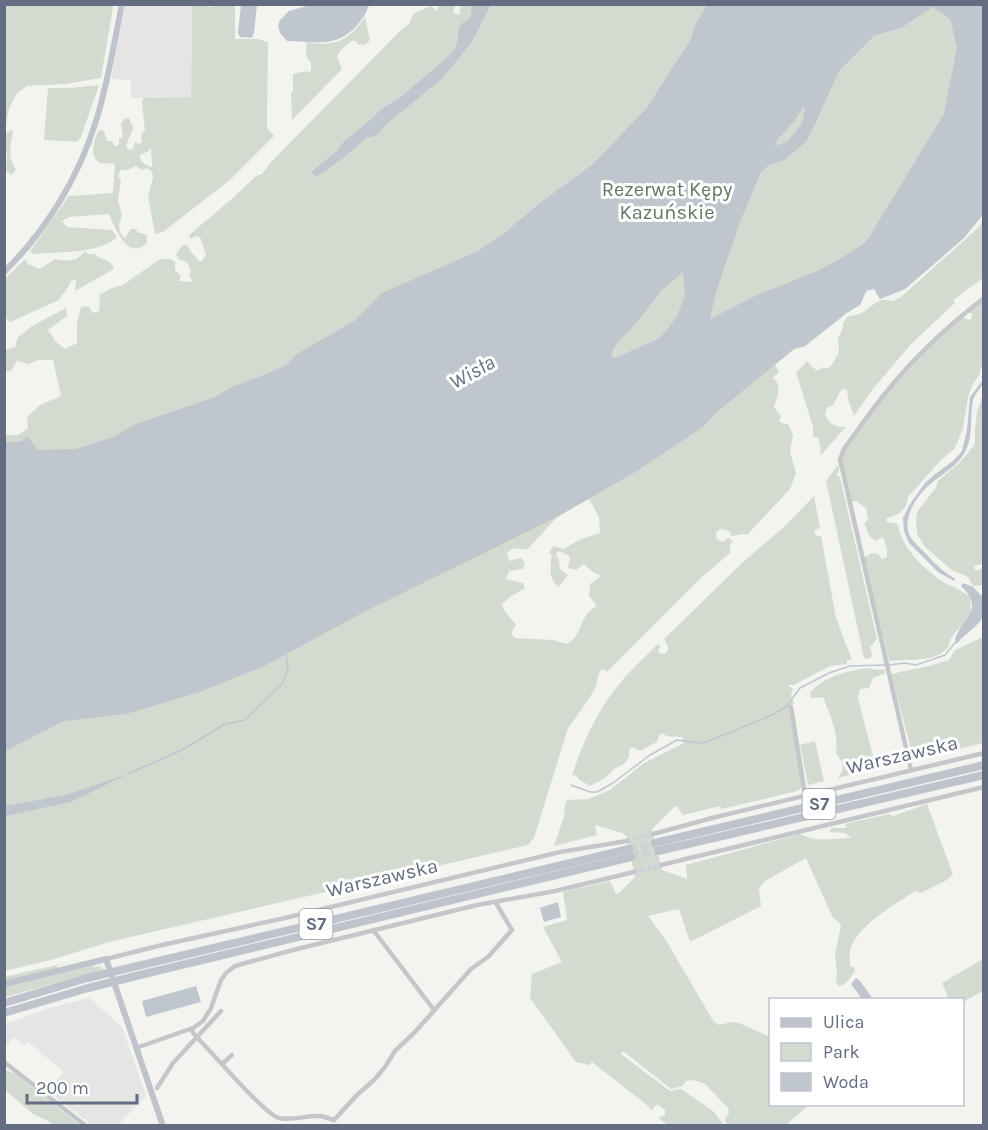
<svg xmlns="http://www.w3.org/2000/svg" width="988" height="1130" viewBox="0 0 988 1130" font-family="Karla,sans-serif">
	<rect width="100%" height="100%" fill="#f3f4f0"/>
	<g fill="#e4e5e4">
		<path d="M125,5h67l-1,92 -60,1v-18l-20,-1z"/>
		<path d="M89,998l33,29 24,69 -28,29h-26l-44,-34 16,-19 -37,-31 -3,4 -11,-8 -8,11v-24l45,-16z"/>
	</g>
	<g fill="#d3dbd1" fill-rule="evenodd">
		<path d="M5,4h105l3,3 -12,71 -36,6 -38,2 -10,7 -8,15 -4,23z"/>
		<path d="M192,5h15l1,2 13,-2h14v34h23l10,3 -1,86 7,8 -44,44 -67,52 -8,2 -7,-37 5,-20 -1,-5 -5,-4 -5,2 -6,-4 -8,4h-7l-3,6 3,4 -3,20 4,15 -3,10 1,8 5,5 6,-9h4l4,4h3l5,3v7c-20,19 -32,-16 -38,-29l-40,3 -7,4 5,6 45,3 5,7c-16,17 -62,15 -84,17l-3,-3 39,-55 44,-3 2,-28 -3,-2c-24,5 -21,-19 -13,-33l5,1 3,10h4l5,6 3,-3v-5l4,-2 -2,-13 3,-5 5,-1 4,10 -7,18 3,4 4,-1 2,-7 5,2 2,-3 -1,-4 1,-4 3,-2 -3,-29 1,-4 48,-1zM151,148l1,18v1c-8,-3 -12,-4 -12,-12l7,-3z"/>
		<path d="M438,5h17l-2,8 6,2 2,-10h11l-2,13 -13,17 -2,13 -12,13 -44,37 -18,11 -11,11 -27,22 -5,9 -26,20 1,5h3l29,-19 22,-19 9,-2 11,-12 56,-46 29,-36 19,-37h492v209l-19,24 -59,51 -25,10 -6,-10 -8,2 -6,14 -12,7 -43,34 -11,3 -19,16 4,7 -6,6c10,7 4,19 1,29l7,9 -2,5 5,3h4l5,11 -3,17 6,21 -6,16 -43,46 -4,-1 -11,2 -3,-5 -9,-2 -4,4v5l6,4 7,-4 4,3 -3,4v8l-28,24 -95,95 -2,-2h-4c-4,7 -3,6 -4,13 -1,7 -23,38 -29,45l-34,110 -6,7 -419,97 -58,18 -46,11 -1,-536h14l10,-7 -1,-11 13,-12 21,-9 -8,-36h-15l-10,4 -11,-3 -6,10h-6v-21l10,-3 3,-10 14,-11 34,-18 1,8 -19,14 8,12 9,7 12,-6v-20l4,-16 7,-1 5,7 6,-2 1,-8 -1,-8 13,-7 11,-3 37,-26h10l5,3v8l6,6 -2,5 14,1 -4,-6 2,-6 -4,-8 -9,-3 -2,-5 7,-9h4l5,8 7,8h3l4,-6 -6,-18 -4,-1 -5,3 -2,-4 45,-38 22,-21 6,-2 10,-13 131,-133 6,-4 4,-10 17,-8 8,5zM589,499l10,18 1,16 -19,6 -18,10 -10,-3 -4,7 3,2c-2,11 -4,25 7,32l9,-12 -8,-6 -1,-9 -3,-5 2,-4 6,2 6,4 -2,11 8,2 8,-6 9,8 8,4 -11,8 -1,12 7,9 -1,2c-15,7 -13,30 -28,37l-14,-4 -38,-2 -4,-5 5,-8 -12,-15 -2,-6 8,-7 15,-9 -2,-5 -17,-4 3,-8 14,-2 2,-7 -4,-4 -12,3 -2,-8 7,-5 13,2 30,-33z"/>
		<path d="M365,17l5,23 -6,6 -1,-2 -4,1 -4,-4h-4l-11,10 -3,6 5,12 -50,51 -1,-28 2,-1v-17l12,-3 4,2 2,-2v-8c-6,-6 -6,-14 -4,-21 29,5 41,-1 58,-25z"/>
		<path d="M99,85l-18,52 -4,5 -33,-2 4,-52h22z"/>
		<path d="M11,130l2,2c-3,14 -5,27 3,38l-5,5 -5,-5 1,-15 -2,-8 -1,-12z"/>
		<path d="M983,219l1,56 -2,4 -29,21 2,3 -44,41 -38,45 -19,27 -6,-17 -1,-9 -4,-1 -2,1 -8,15 -6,3 -2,7c6,10 9,12 21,12l-26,29 1,-6 -3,-12 -6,-2 1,-2v-7l-17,-55 12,-11c2,5 6,6 9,10l6,-4 4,2 4,-3 8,-14 -1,-13 5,-11v-5l5,-7c19,0 24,-15 35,-16 3,-1 7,1 10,1l8,-4 79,-71z"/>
		<path d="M85,251l3,3h7c6,7 12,3 19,13l-2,3 -37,21 1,-11 -5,1c-3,8 -8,12 -12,19l-49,22 -5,-5v-38l19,-19h2l2,4 12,5 15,-10c7,1 16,3 23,-1 3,-2 4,-5 7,-7z"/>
		<path d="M983,300v61l-4,14 -6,9 -5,13 -5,31 -8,20 -13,11 -34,38c-1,14 -10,17 -22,22l1,3 11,2c2,21 24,43 41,55 10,7 22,10 32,19l-1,6 1,13c-5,6 -17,15 -20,21 -2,3 -1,7 -3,9 -11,16 -42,12 -59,14l-25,-103 8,-5 6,1 4,5 5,-2v-8l-3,-10 -3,-2 -4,4 -8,-5 -5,-13 4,-3 -2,-12 -10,-7h-5l-9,-40 2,-10c20,-25 38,-52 59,-77 19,-20 39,-39 60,-58l1,2 6,2 2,-3v-3l-5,-2z"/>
		<path d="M983,394v170l-9,2 1,4 8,-1v16l-10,1 -5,-9 -16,-7 -27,-23 -8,-13 -1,-14 1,-8 5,-7 14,-17 2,-7 21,-18 14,-16 2,-5v-11l2,-19z"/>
		<path d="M838,465l1,6 -3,4 4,2 37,162 -7,8 2,7 -2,5 -6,-1 -38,-177z"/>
		<path d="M814,496l6,32 -4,2 -2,3 3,3h4l15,82 16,42h-5v4l-17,2 -36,19h-6l5,4 -2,6 3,9 -4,1 12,81 -2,3 -3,2 -75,18 -2,-3 -37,9 -6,-8 -2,-1 -23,23 10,41 25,9 -1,-14 114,-31c16,9 33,4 51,4l-6,-5 -15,-1 1,-4h16l-2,-4 44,-10 4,2 34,-12 26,71 -8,6 -24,12 -5,-2c-20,12 -61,36 -66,60 -1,4 0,10 0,15l4,1 1,4c-4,5 -8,14 -16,15l-3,-3 1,-10 -2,-18 6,-30 -9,-9 -26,-58 -41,23 -6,7 2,18 -71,36 -11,-33 -31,7 19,26 47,80 5,3 13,-3 7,1 31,14v67l39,1 -23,20h-58l-4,-5 5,-7 -1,-5 -23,-24 -11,-4 -8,1 -4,5 -11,3 -48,-38 -2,3 49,37 11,-2 32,22 11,14h-56l-10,-7 7,-3v-5l-7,-5 -4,1 -2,5 -4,-5 -56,-44 -3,3 -13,-3 -46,-64 2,-24 30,-12 -19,-35 24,-7 -4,-28 47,-11 6,13h2l17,-17 -9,-41 -4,-3 -27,-8 2,10 -43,11 11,-33 -1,-3 3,-10 21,-1 22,-9 34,-27 40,-20 -2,-6c-8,-2 -13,2 -20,-4l-3,3 -2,6 -17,9 -8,-4 -3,3v7l-5,7 -10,5 -9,9 -15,8 -12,-7 -1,-3 -5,-1c12,-36 28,-70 54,-99 9,-10 20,-20 30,-30l3,-2 1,2 -2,5 2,3 6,-1 2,-3v-3l-4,-8 78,-76 43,-37z"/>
		<path d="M983,637v106l-69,17 -23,-86 38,-8 20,-6 6,-10z"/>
		<path d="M868,668l10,2 6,-1 1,6 -3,-1 -9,4 -4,10 -9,1 -2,9 18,70 -38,10c8,-11 5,-15 -2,-25 3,-20 -6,-38 -13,-56l-12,1 -1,-5c14,-17 37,-22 58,-25z"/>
		<path d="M815,741l9,40 -16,4 -8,-40z"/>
		<path d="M983,959v32l-20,11 -1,-2 -13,-1 -7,-16z"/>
		<path d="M66,963l-9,3 1,3 -53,12 -1,-4z"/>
		<path d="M94,965v2l6,-1 4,4 -99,27 -1,-11z"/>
		<path d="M4,1070l10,3 66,52h-27l-5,-4 -15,-7 -28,-24z"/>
	</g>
	<g fill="#bfc6ce" fill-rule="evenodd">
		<path d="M314,4h55v1c-6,18 -23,36 -44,37 -12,1 -25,-1 -38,-1l-7,-8 -2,-7 2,-6 9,-9z"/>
		<path d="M241,5h16l-3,27 -2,6 -12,-1 -2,-4z"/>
		<path d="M472,5h19l-19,37 -29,36 -56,46 -11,12 -9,2 -22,19 -29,20 -5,-4 1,-2 25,-20 6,-9 27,-22 11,-11 18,-11 44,-37 12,-13 5,-23 10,-7z"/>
		<path d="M707,5h276l1,209 -3,3 -17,21 -59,51 -25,10 -6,-10 -8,2 -6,14 -12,7 -43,34 -11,3 -77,63 -14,15 -66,44 -80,46 -189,93 -104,56 -64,26 -74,22 -62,7 -59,30v-309h16l6,-6 11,14 38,-1 37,-12 23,-13 79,-27 17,-10 39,-15 15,-7 11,-11 57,-33 28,-28 96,-42 25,-17 37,-31 53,-39 53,-55 45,-70 3,-12zM933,7l17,12 7,28 -13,67 -78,128 -26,17 -23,12 -64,26 -43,22 7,-30 23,-67 21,-50 8,-7 15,-5 22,-18 10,-20 23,-51 36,-36 26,-7zM803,107l2,1 -3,16 -15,18 -13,4 5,-8 16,-18zM683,272l2,23 -8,21 -10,14 -9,9 -43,19 -3,-1 1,-8 5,-7 20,-21 24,-31z"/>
		<path d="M983,380c0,8 -8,12 -10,20 -4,20 2,41 -12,58 -9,12 -24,19 -35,30 -12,12 -25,34 -15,50 4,6 11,11 16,17 9,10 17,17 28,24l-1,2 -16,-9 -29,-29 -5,-12 -1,-13 7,-14 15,-21 9,-8 19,-14 9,-10 5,-21 3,-33z"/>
		<path d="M963,583l10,4 10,10c0,5 1,10 1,15 -2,14 -19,20 -26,31h-3c2,-23 33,-31 6,-57z"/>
		<path d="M128,774l-57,28 -66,14v-10l61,-11z"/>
		<path d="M558,902l3,15 -17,5 -4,-14z"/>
		<path d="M856,978l4,3 13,18h-11l-11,-15z"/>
		<path d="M196,986l5,16 -55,15 -4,-16z"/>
	</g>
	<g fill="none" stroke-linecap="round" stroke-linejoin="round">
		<g stroke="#bfc6ce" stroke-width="1.5">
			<path d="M889,665l16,-2 11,2 29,-10 10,-12"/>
			<path d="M128,774l54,-24 43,-26 20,-4 37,-36 6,-14 -2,-17"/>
			<path d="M571,785l19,7h7l16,-9 37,-28 27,-15 14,2 13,1 68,-28 15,-9 13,-18 29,-15 21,-7 35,-1"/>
		</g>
		<g stroke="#cfd2d4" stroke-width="4.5" stroke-dasharray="4.5 2" stroke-linecap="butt">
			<path d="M627,841l26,-7"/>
			<path d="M634,872l27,-7"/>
		</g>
		<g stroke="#cfd2d4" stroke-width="8" stroke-dasharray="8 4" stroke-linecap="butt">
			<path d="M629,849l26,-6"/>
			<path d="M631,857l27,-6"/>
		</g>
		<g stroke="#c4c6ca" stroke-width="4.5">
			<path d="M791,707l14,88"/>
			<path d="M911,770l-71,-311 4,-10c14,-19 28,-40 44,-59 28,-35 61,-65 96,-92"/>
			<path d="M653,834l63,-17 268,-64"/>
			<path d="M661,865l323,-78"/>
			<path d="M374,931l60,79"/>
			<path d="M106,959l56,-14 123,-27 275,-66 67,-11"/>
			<path d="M191,1029l3,5c15,15 70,80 85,84 14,3 28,-3 42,-2 4,1 9,3 13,4"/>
			<path d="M136,1048l57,-20 10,-7 8,-13 10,-28 5,-7 9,-7 58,-16 184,-45 78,-14 79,-19"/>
			<path d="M4,1062l82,64"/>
			<path d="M222,1064l10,-9"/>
			<path d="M157,1088l16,-25 48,-52"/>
			<path d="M334,1120l22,-24 19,-17 10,-12 10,-16 20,-19 56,-63 17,-12 24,-27 -16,-27"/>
		</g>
		<g stroke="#bfc3cb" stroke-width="6">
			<path d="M4,272c42,-41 75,-95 92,-151 12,-38 18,-78 26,-117"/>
			<path d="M4,984l102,-25 57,167"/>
		</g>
		<g stroke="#bfc3cb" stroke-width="8">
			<path d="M655,843l329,-78"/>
			<path d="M658,851l326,-76"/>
			<path d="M4,1003l83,-25 542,-129"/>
			<path d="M4,1013l84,-25 52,-13 491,-118"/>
		</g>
	</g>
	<g text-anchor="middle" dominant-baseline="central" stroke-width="6" stroke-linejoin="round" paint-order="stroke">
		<g fill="#fff" stroke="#9298a7" stroke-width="1.5">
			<rect x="802.5" y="789" width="33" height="30" rx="4.5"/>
			<rect x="299.5" y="909" width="33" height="30" rx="4.5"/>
		</g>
		<g font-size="18" font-weight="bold" fill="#636c81">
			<text x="819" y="804">S7</text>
			<text x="316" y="924">S7</text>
		</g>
		<g font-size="20" fill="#627863" stroke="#fff">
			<text x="667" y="189">Rezerwat Kępy<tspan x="667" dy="23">Kazuńskie</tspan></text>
		</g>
		<g font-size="20" fill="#636c81" stroke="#fff">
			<text transform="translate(902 755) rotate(-13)">Warszawska</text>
			<text transform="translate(382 878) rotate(-13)">Warszawska</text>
		</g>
		<g font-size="21" font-style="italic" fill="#637485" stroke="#fff">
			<text transform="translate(472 372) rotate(-29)">Wisła</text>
		</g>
	</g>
	<rect width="988" height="1130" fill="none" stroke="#636c81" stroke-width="12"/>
	<rect x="769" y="998" width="195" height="108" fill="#ffffff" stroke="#c1c4cd" stroke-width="1.5"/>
	<rect x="781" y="1018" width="30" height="9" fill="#bfc3cb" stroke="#c1c4cd" stroke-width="1.5"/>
	<text x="823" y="1028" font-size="18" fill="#636c81">Ulica</text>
	<rect x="781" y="1043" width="30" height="18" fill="#d3dbd1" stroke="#c1c4cd" stroke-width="1.5"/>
	<text x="823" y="1058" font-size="18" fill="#636c81">Park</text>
	<rect x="781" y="1073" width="30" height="18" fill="#bfc6ce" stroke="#c1c4cd" stroke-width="1.5"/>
	<text x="823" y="1088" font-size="18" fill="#636c81">Woda</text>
	<path d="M27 1094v9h110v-9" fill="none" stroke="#636c81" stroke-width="3"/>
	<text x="36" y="1094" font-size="18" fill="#636c81" stroke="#ffffff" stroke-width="4.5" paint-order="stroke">200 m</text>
</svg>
